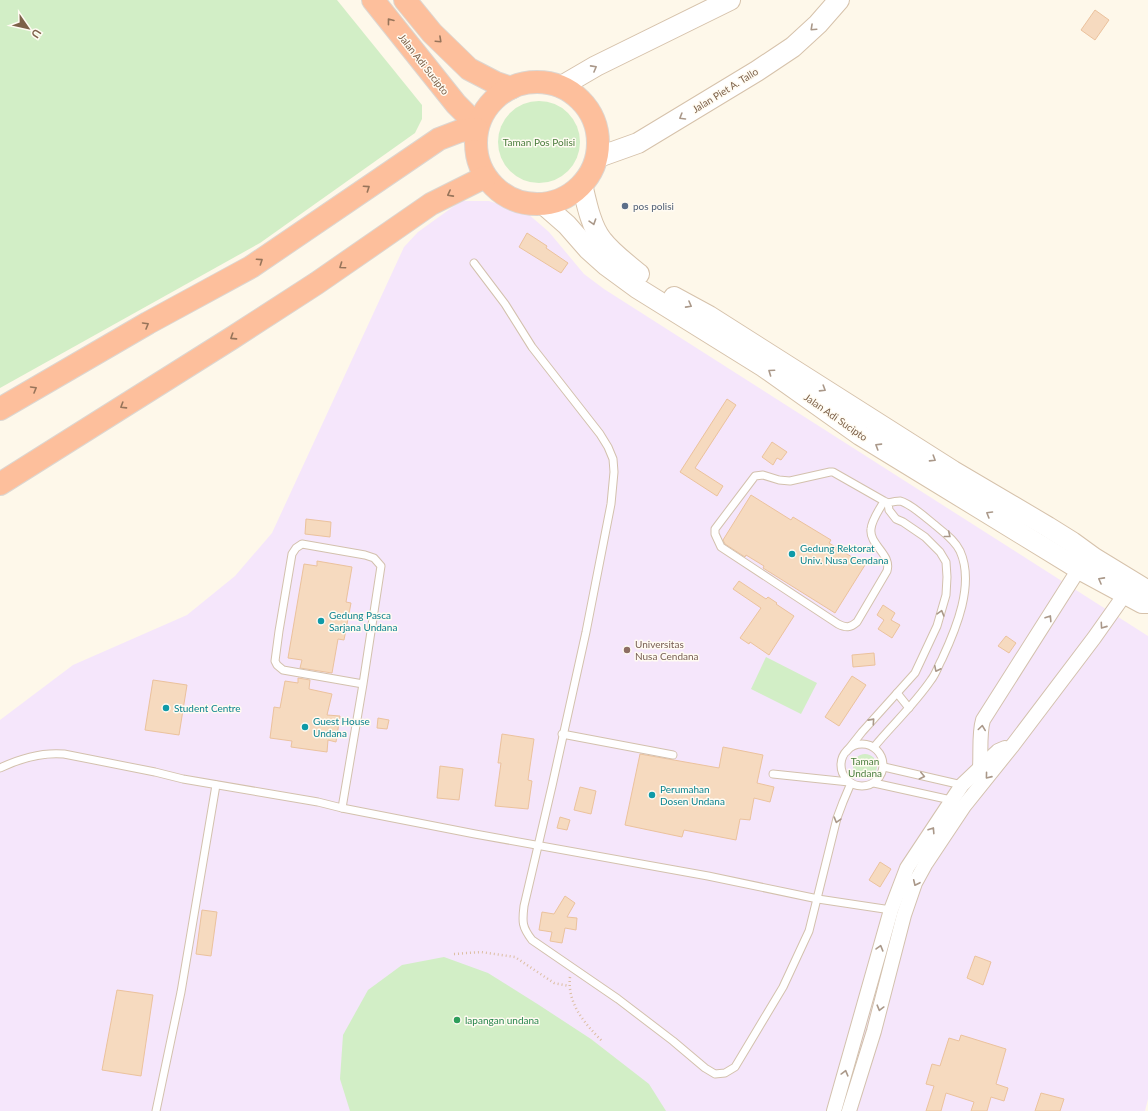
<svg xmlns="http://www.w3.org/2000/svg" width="1148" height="1111" viewBox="0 0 1148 1111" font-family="Lato,sans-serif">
	<rect width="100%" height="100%" fill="#fef8ea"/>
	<path fill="#f5e6fb" d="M461,201h28l38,12 22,19 35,42 20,15 544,347v463l-3,12h-1145v-391l73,-55 114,-50 48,-39 37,-43 132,-286 14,-15z"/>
	<g fill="#d2eec6">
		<path d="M0,0h337l85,105v14l-7,14 -155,110 -260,145z"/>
		<circle cx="539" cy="142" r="41"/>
		<path d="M766,657l51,26 -16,31 -50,-25z"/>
		<circle cx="865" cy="766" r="12"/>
		<path d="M444,957l44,16 51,32 52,34 58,45 17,27h-316l-10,-32 3,-44 25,-45 34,-25z"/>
	</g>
	<g fill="#f6dabf" stroke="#ebc29d">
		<path d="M1095,10l14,10 -14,20 -14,-10z"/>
		<path d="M527,233l20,13 -1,2 22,15 -7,10 -42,-26z"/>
		<path d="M727,399l9,6 -41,63 28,18 -6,10 -37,-24z"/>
		<path d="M772,442l15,10 -6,8 -4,-2 -4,7 -11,-8z"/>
		<path d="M751,495l40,25 2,-3 38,23 -2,3 36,22 -30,48 -72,-45 1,-2 -18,-11 -1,2 -20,-13 -2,-4z"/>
		<path d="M306,519l25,3 -1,15 -25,-3z"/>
		<path d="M317,561l35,6 -6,35 5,1 -7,37 -6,-1 -6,34 -32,-5 2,-8 -14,-2 16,-94 13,2z"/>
		<path d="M739,581l27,18 2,-2 9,6 -1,1 18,12 -25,39 -19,-13 -1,2 -9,-6 21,-30 -28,-19z"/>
		<path d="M883,605l12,8 -4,7 9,5 -8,13 -14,-9 6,-9 -7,-5z"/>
		<path d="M1006,636l10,7 -7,10 -11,-7z"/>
		<path d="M874,653l1,12 -22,2 -1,-12z"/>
		<path d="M852,676l14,9 -27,41 -14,-9z"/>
		<path d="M298,678l12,2 -1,9 23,5 -5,21 13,1 -4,26 -8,-2 -1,12 -36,-5 1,-6 -22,-3 4,-31 6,1 5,-27 13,2z"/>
		<path d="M153,680l34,5 -8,50 -34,-5z"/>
		<path d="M378,718l11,2 -2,9 -10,-1z"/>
		<path d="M502,734l32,5 -6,41 4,1 -4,28 -33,-3 6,-43h-3z"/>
		<path d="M723,747l40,8 -6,28 17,4 -4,15 -16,-4 -4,22 -10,-1 -4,21 -52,-10 -2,7 -57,-12 15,-71 79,14z"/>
		<path d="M440,766l23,3 -4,31 -22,-2z"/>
		<path d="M580,787l16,4 -5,23 -17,-4z"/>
		<path d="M560,817l10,3 -3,10 -10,-2z"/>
		<path d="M880,862l11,7 -11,18 -11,-7z"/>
		<path d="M565,896l10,7 -8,14 10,1 -1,12 -11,-2 -3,15 -12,-2 2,-9 -13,-2 3,-18 12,2z"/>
		<path d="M202,910l15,2 -6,44 -15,-2z"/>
		<path d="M975,956l16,6 -8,23 -16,-7z"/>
		<path d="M117,990l36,5 -12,81 -39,-6z"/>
		<path d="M961,1035l45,14 -10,35 12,4 -4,13 -13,-4 -4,14h-16l3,-9 -28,-9 -5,18h-15l8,-25 -8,-2 6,-20 8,2 9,-28 10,3z"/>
		<path d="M1041,1093l23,6 -4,12h-25z"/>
	</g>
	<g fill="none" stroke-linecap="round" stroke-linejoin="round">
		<defs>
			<g id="lane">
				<path d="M474,263l31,41 27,43 68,87 8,13 5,12 1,13 -3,32 -25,128 -34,154 -28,120c-2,16 -2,21 8,34l86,59 55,42 32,27 10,6 10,-1 10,-6 48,-80 26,-56 28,-113 6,-16 8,-19"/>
				<path d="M884,501c-4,8 -12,18 -13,28 -2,16 21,25 16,42l-30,51c-7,6 -11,6 -19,2l-117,-77 -6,-13v-5l40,-53 8,-1 16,5 11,1 40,-9h3l51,29 4,2"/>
				<path d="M897,693l12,15"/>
				<path d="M562,734l111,21"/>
				<circle cx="862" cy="765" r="21"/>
				<path d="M847,751l15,-19 53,-59 22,-47 9,-31 1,-18 -1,-15 -6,-10 -15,-15 -22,-15 -7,-3 -7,-9 -1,-7c4,-1 8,-2 12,-2 10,2 26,17 35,24 9,8 19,14 25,26 15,33 -4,78 -18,108 -4,7 -6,15 -11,21 -17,25 -39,45 -57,67"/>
				<path d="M884,767l78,18"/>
				<path d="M0,768c21,-10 41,-16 64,-14l91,18 28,7 135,23 24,6 133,26 233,42 110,23 73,11"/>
				<path d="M773,774l76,8"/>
				<path d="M874,783l77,17"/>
				<path d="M342,808l21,-124 18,-118 -7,-8 -9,-3 -63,-11 -6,4 -4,6 -13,77 -4,30 2,4 6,5 80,14"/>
				<path d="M156,1111l25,-119 35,-207"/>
			</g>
			<g id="street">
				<path d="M980,767c1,-14 -1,-34 3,-47l101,-159"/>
				<path d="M834,1111l57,-201 16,-42 55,-83 36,-34 7,-3"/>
				<path d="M849,1111l25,-80 30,-116 11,-32 11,-20 38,-57 49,-61 81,-107 36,-51"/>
			</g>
			<g id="secondary">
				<path d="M560,87l36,-21 134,-66"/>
				<path d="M596,158l42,-15 119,-72 36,-24 25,-23 21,-24"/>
				<path d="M582,184c4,17 9,43 20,56 10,13 24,23 37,34"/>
				<path d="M543,204l24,21 21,24 19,17 30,22 127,79 96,68 72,44 147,90 63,34h6"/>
				<path d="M674,297l35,19 244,155 95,56 24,15 22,16 54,33"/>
			</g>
			<g id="highway">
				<path d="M373,0l83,104 16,16 6,5"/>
				<path d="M405,0l27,33 37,36 27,14 15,5"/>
				<circle cx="537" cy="143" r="61"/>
				<path d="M0,409l148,-86 103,-56 188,-128 21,-8 17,-2"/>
				<path d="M0,484l232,-146 85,-55 114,-79 54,-27"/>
			</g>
		</defs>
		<use href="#lane" stroke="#d3c1ad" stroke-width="9"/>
		<use href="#street" stroke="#d3c1ad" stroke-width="16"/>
		<use href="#secondary" stroke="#d6c2ab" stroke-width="22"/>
		<use href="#highway" stroke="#ddd6d0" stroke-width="24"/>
		<g stroke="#dcbea1" stroke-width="2.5" stroke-dasharray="1 3" stroke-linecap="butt">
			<path d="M454,954l27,-2 34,5 39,26 15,3"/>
			<path d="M570,977c-3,26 14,46 32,64"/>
		</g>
		<use href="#lane" stroke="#fff" stroke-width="7"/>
		<use href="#street" stroke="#fff" stroke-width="14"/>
		<use href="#secondary" stroke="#fff" stroke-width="20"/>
		<use href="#highway" stroke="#fdbf9c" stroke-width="22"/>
	</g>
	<defs><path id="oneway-chevron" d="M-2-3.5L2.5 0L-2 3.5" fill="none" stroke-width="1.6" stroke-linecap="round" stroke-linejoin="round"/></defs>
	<g stroke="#97745a">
		<use href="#oneway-chevron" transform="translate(390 21) rotate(-128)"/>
		<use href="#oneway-chevron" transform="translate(439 40) rotate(43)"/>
		<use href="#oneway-chevron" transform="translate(367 188) rotate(-34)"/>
		<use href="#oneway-chevron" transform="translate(450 194) rotate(152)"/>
		<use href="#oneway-chevron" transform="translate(260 261) rotate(-34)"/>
		<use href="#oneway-chevron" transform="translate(342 266) rotate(145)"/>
		<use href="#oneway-chevron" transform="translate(146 325) rotate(-30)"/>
		<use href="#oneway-chevron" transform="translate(233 337) rotate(147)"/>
		<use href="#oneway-chevron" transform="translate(34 389) rotate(-30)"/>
		<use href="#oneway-chevron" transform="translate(123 406) rotate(148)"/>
	</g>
	<g stroke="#aa9889">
		<use href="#oneway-chevron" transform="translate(813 28) rotate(137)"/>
		<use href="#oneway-chevron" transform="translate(594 68) rotate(-29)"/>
		<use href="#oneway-chevron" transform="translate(682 117) rotate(149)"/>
		<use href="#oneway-chevron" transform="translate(593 222) rotate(72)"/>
		<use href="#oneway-chevron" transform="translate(689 305) rotate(29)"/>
		<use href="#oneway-chevron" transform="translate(771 372) rotate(-145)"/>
		<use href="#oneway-chevron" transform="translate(823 389) rotate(32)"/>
		<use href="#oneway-chevron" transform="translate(878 446) rotate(-148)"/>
		<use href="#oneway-chevron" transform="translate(933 459) rotate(32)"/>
		<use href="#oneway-chevron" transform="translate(989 514) rotate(-149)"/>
		<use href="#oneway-chevron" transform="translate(948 535) rotate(39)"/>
		<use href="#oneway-chevron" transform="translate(1101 580) rotate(-151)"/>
		<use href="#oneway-chevron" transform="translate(941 613) rotate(-74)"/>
		<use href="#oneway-chevron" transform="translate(1049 618) rotate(-57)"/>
		<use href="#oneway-chevron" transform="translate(1103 626) rotate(125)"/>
		<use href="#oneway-chevron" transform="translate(937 669) rotate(116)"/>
		<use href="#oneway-chevron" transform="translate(872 721) rotate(-48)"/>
		<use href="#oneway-chevron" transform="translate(982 728) rotate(-82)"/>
		<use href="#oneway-chevron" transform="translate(922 776) rotate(13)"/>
		<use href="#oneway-chevron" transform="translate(988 776) rotate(129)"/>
		<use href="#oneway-chevron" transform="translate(837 820) rotate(106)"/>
		<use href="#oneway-chevron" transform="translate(932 830) rotate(-57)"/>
		<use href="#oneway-chevron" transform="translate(916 883) rotate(115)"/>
		<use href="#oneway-chevron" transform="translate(880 948) rotate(-74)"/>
		<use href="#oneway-chevron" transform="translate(880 1008) rotate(105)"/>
		<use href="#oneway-chevron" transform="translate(845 1073) rotate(-75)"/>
	</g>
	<circle fill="#5c6f8a" stroke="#fffbf2" stroke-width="1.5" cx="625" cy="206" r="4"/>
	<g fill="#0f9aa8" stroke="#fffbf2" stroke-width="1.5">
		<circle cx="792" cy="554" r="4"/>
		<circle cx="321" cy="621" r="4"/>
		<circle cx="166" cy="708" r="4"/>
		<circle cx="305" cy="727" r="4"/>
		<circle cx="652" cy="795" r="4"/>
	</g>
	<circle fill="#8d6e63" stroke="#fffbf2" stroke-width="1.5" cx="627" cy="650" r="4"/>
	<circle fill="#2e9e5b" stroke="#fffbf2" stroke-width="1.5" cx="457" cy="1020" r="4"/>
	<g text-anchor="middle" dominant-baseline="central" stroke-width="3" stroke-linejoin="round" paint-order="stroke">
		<g font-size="10" fill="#7d6149" stroke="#fffbf2">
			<text transform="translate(424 64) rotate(52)">Jalan Adi Sucipto</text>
			<text transform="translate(725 90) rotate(-32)">Jalan Piet A. Tallo</text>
			<text transform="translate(836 417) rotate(35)">Jalan Adi Sucipto</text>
		</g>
		<g font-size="10" fill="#4a7d3d" stroke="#fffbf2">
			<text x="539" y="142">Taman Pos Polisi</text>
			<text x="865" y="761">Taman<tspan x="865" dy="12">Undana</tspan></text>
		</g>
		<g font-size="10" fill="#4e5e75" stroke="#fffbf2" text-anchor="start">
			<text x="633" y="206">pos polisi</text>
		</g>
		<g font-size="10" fill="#0d838f" stroke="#fffbf2" text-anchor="start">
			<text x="800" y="548">Gedung Rektorat<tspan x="800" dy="12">Univ. Nusa Cendana</tspan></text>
			<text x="329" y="615">Gedung Pasca<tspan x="329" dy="12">Sarjana Undana</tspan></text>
			<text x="174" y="708">Student Centre</text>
			<text x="313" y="721">Guest House<tspan x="313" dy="12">Undana</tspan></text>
			<text x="660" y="789">Perumahan<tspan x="660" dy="12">Dosen Undana</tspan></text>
		</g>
		<g font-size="10" fill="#785e54" stroke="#fffbf2" text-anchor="start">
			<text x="635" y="644">Universitas<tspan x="635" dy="12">Nusa Cendana</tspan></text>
		</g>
		<g font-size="10" fill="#27864d" stroke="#fffbf2" text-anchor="start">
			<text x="465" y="1020">lapangan undana</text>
		</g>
	</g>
	<g transform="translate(28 28) rotate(124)" stroke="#fffbf2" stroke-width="3" paint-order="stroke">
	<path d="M0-3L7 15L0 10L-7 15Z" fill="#7d6149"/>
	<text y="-6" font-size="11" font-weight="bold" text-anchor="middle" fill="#7d6149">U</text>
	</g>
</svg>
